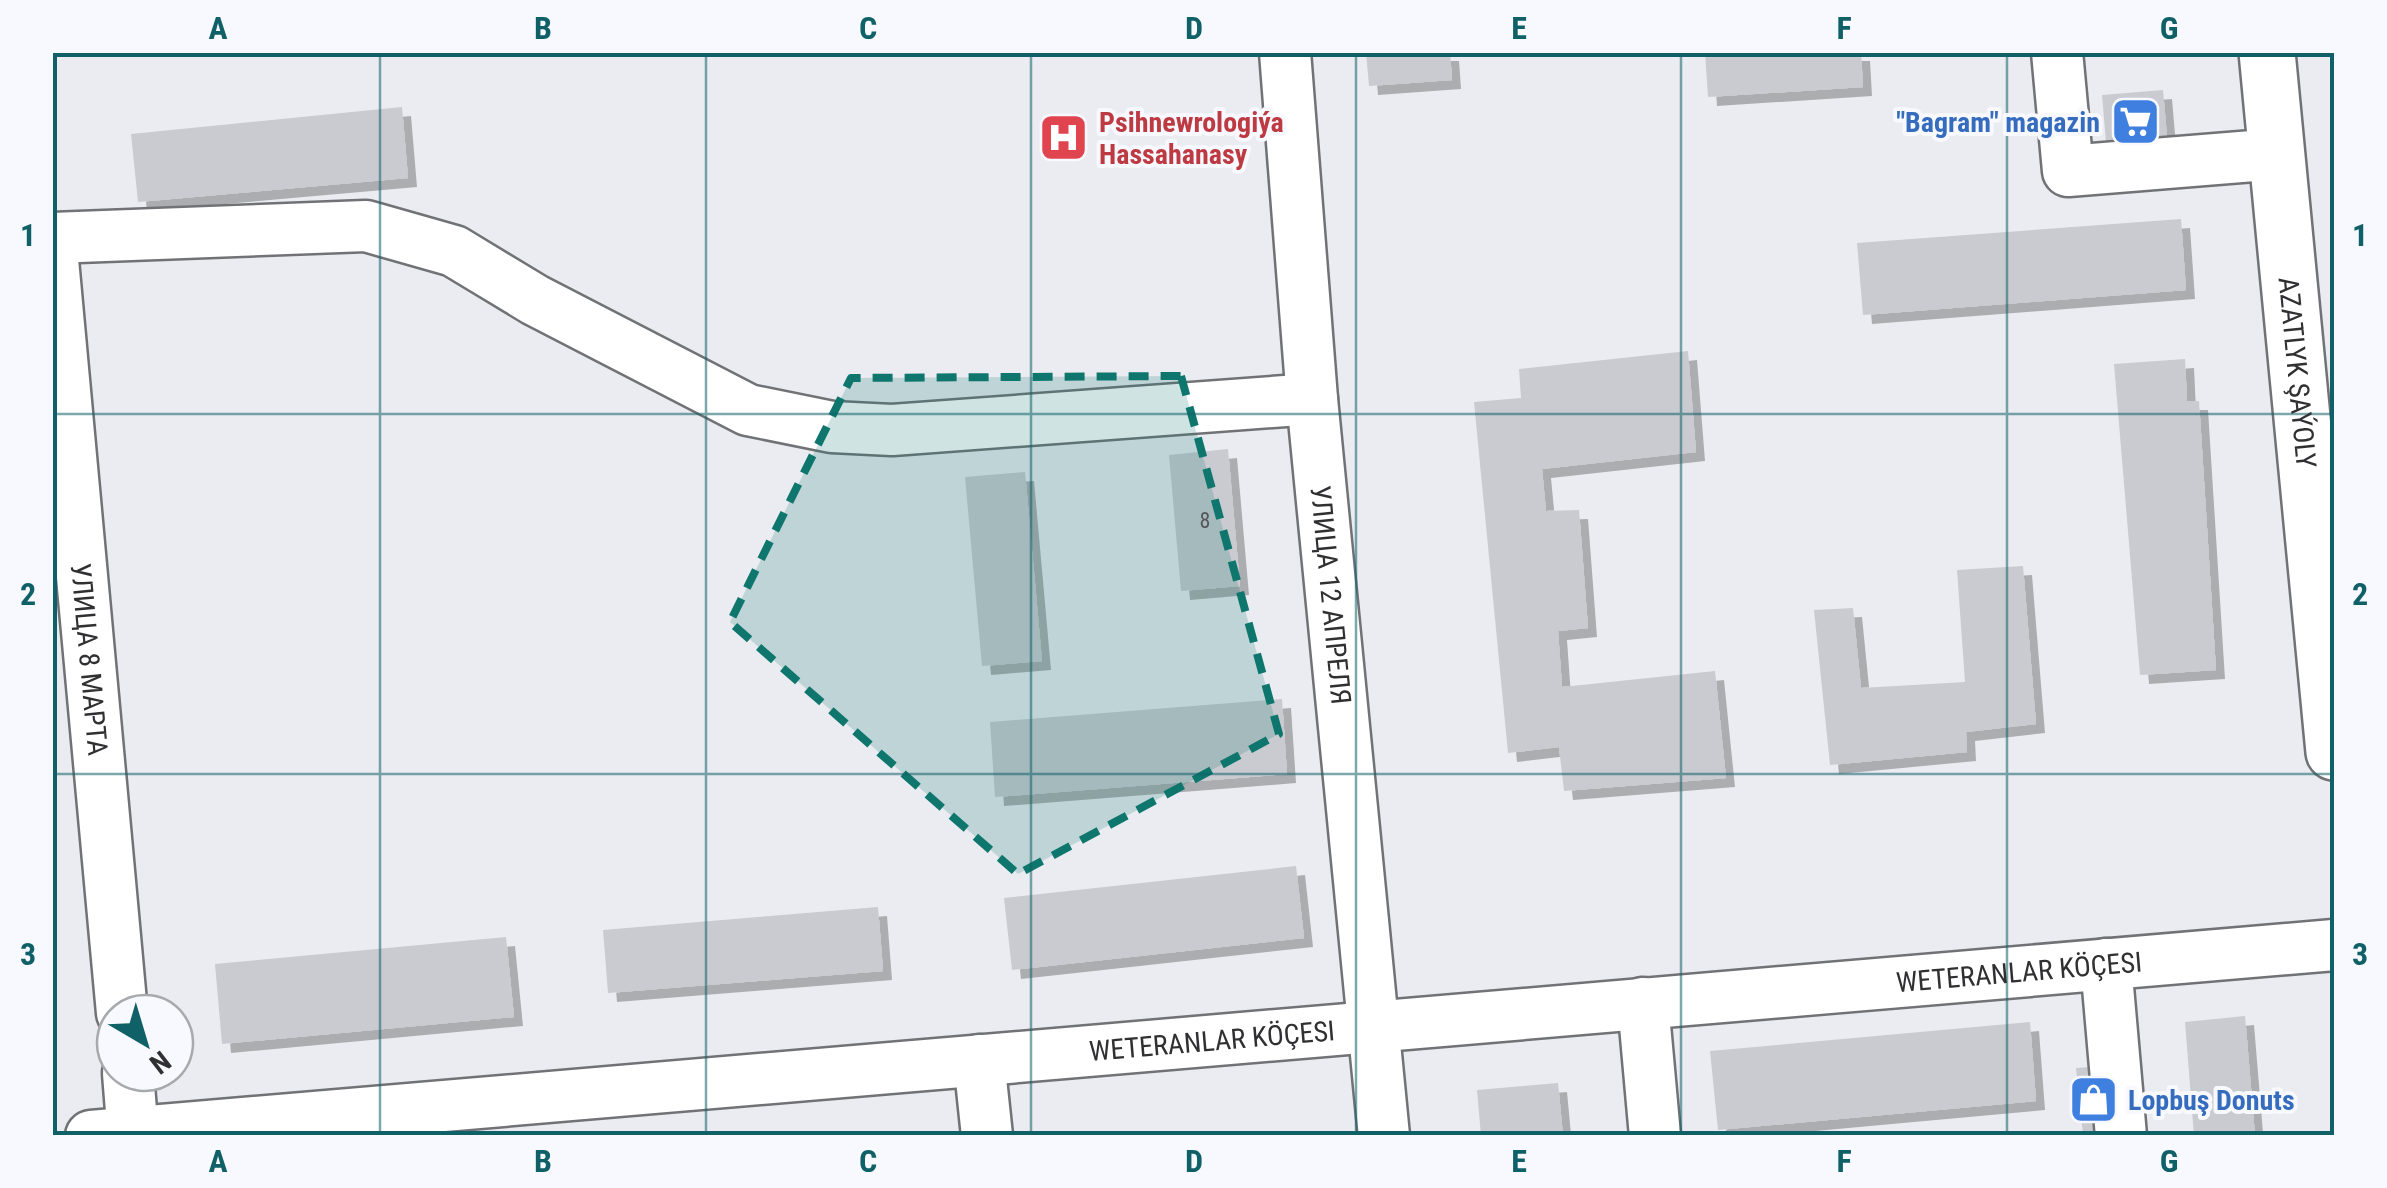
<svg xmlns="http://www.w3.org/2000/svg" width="2387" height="1188" viewBox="0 0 2387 1188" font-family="'Roboto Condensed',sans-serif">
	<defs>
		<filter id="shadow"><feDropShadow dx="9" dy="9" stdDeviation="0" flood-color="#0004"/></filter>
	</defs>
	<rect width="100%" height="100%" fill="#eaecf1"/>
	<g fill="#cacbd0" filter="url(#shadow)">
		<path d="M1366,52h84l2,28 -83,6z"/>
		<path d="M1705,52h156l2,35 -155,10z"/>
		<path d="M2163,90l5,59 -61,5 -5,-59z"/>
		<path d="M402,107l6,71 -270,24 -7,-68z"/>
		<path d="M2181,219l5,71 -323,25 -6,-72z"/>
		<path d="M1688,351l8,101 -154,17 4,42 33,-1 9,118 -30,3 4,56 153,-16 11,107 -162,13 -5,-44 -51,6 -34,-351 47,-4 -2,-29z"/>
		<path d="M2185,359l2,42h12l17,269 -76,5 -26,-311z"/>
		<path d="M1228,449l12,137 -59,5 -12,-136z"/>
		<path d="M1025,472l17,189 -60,5 -17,-189z"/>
		<path d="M2023,566l13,158 -70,8 1,20 -137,13 -16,-155 39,-2 8,80 104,-6 -8,-112z"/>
		<path d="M1282,699l5,75 -292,23 -5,-75z"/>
		<path d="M1296,866l8,72 -292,32 -8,-72z"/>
		<path d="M878,907l5,64 -275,22 -5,-63z"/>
		<path d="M506,937l8,80 -292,27 -7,-80z"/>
		<path d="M2245,1016l10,120h-61l-9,-114z"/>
		<path d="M2030,1022l6,79 -318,29 -8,-79z"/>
		<path d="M2103,1066l5,66 -25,2 -7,-66z"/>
		<path d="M1558,1083l5,53h-82l-4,-46z"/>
	</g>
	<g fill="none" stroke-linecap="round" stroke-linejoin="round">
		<defs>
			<g id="minor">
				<path id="s1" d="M1285,52l27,347 72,737"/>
				<path d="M2057,52l11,119 210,-17"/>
				<path d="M52,238l314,-12 88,25 81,49 213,110 84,17 60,3 420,-31"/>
				<path id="s2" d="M52,249l70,764"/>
				<path d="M2106,964l15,172"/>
				<path d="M1643,1003l12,133"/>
				<path d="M979,1060l8,76"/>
				<path d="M128,1073l5,63"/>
				<path id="s3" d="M91,1136l2243,-191"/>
			</g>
			<g id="major">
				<path id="s4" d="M2267,52l67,700"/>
			</g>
		</defs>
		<use href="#minor" stroke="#717276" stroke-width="55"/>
		<use href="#major" stroke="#717276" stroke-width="60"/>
		<use href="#minor" stroke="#fff" stroke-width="50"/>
		<use href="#major" stroke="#fff" stroke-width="55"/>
	</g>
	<path fill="#0f766e" fill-opacity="0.2" stroke="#0f766e" stroke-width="8" stroke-dasharray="20 12" stroke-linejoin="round" d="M1181,376l98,358 -261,140 -288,-252 121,-244z"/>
	<path fill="none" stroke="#106167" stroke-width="2.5" stroke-opacity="0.55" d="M380,52v1084M706,52v1084M1031,52v1084M1356,52v1084M1681,52v1084M2007,52v1084M52,414h2282M52,774h2282"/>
	<defs>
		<symbol id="supermarket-square" viewBox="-11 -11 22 22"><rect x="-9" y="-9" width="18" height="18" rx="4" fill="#3f7fe0" stroke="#f8f9fe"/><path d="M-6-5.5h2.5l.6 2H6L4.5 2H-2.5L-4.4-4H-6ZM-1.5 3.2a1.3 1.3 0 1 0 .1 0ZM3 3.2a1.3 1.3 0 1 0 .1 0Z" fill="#fff"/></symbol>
		<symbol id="hospital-square" viewBox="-11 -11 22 22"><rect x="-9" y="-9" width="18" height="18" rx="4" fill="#e0444e" stroke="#f8f9fe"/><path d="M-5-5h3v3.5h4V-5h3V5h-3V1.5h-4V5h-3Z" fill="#fff"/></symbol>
		<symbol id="shop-square" viewBox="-11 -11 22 22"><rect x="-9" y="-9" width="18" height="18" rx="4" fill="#3f7fe0" stroke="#f8f9fe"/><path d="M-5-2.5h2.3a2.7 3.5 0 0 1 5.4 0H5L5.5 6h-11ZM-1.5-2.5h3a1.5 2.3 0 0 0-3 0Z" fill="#fff"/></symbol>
	</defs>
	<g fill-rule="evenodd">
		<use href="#supermarket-square" x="2108" y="94" width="55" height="55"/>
		<use href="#hospital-square" x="1036" y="110" width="55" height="55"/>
		<use href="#shop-square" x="2066" y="1072" width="55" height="55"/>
	</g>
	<g text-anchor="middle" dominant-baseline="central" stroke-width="8" stroke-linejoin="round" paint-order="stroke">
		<g font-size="22" fill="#56575a">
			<text x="1205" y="520">8</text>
		</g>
		<g font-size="28" font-weight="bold" fill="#be3a42" stroke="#f8f9fe" text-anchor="start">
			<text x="1099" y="122">Psihnewrologiýa<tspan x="1099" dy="32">Hassahanasy</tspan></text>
		</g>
		<g font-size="28" font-weight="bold" fill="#366cbe" stroke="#f8f9fe" text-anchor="end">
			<text x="2100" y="122">"Bagram" magazin</text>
			<text x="2128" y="1100" text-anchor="start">Lopbuş Donuts</text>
		</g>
		<g font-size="28" fill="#303032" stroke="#f8f9fe">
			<text stroke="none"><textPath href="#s4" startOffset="322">AZATLYK ŞAÝOLY</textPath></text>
			<text stroke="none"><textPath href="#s1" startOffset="545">УЛИЦА 12 АПРЕЛЯ</textPath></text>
			<text stroke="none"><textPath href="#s2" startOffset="412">УЛИЦА 8 МАРТА</textPath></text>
			<text stroke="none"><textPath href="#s3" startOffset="1935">WETERANLAR KÖÇESI</textPath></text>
			<text stroke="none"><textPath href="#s3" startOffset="1125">WETERANLAR KÖÇESI</textPath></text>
		</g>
	</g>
	<rect width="2387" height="1188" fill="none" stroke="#f8f9fe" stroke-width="110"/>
	<g transform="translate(145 1043) rotate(142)"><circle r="48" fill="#f8f9fe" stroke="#a8a9ac" stroke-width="2.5"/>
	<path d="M0-8L18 38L0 25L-18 38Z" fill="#106167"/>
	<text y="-15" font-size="28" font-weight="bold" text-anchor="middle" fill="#303032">N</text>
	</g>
	<rect x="55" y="55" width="2277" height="1078" fill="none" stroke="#106167" stroke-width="4"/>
	<g font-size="32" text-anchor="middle" font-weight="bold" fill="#106167">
		<text x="218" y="39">A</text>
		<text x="543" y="39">B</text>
		<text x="868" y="39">C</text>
		<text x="1194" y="39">D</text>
		<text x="1519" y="39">E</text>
		<text x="1844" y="39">F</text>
		<text x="2169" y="39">G</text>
		<text x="28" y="246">1</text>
		<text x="2360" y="246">1</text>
		<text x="28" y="605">2</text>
		<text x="2360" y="605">2</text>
		<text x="28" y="965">3</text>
		<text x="2360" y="965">3</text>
		<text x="218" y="1172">A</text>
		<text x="543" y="1172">B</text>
		<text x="868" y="1172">C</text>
		<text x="1194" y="1172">D</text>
		<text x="1519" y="1172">E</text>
		<text x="1844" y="1172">F</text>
		<text x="2169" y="1172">G</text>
	</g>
</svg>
